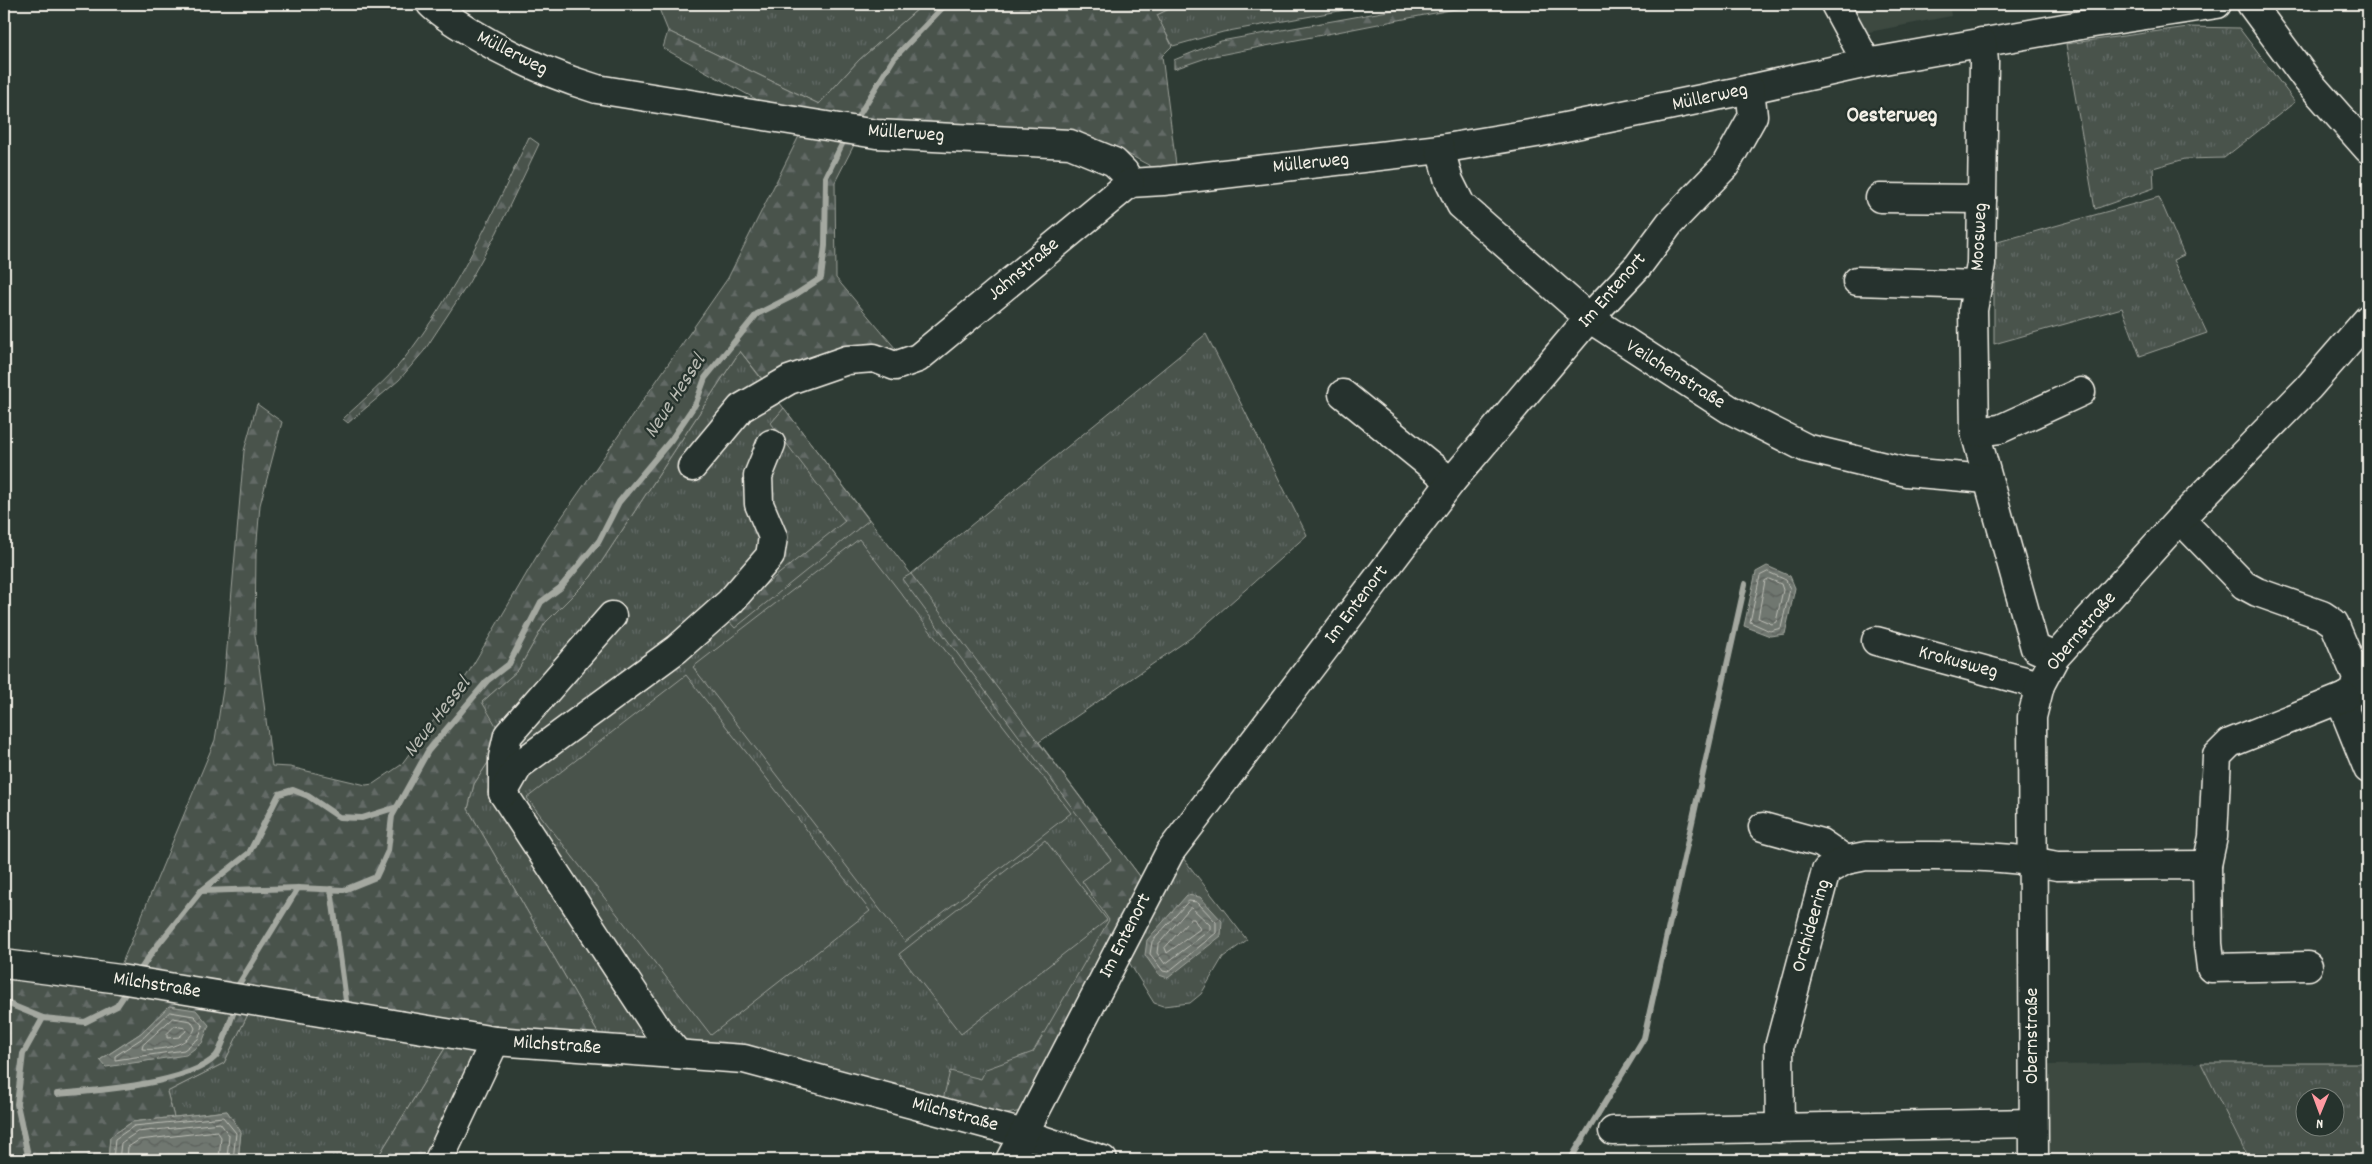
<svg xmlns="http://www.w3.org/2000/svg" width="2372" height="1164" viewBox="0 0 2372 1164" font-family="Dekko,sans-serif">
	<defs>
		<pattern id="grass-tufts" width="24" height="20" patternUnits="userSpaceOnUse" patternTransform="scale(1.25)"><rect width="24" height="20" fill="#48524c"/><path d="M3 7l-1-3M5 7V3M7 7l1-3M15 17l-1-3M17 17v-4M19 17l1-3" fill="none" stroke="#636b66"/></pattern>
		<pattern id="forest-firs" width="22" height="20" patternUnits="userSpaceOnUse" patternTransform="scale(1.25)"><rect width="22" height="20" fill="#48524c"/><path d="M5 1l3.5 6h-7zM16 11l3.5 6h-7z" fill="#636b66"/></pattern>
		<pattern id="water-waves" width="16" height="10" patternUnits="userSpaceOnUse" patternTransform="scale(1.25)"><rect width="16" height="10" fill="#6f7770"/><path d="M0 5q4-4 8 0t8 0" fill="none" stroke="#5c605b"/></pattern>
	</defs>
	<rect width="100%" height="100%" fill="#2e3b34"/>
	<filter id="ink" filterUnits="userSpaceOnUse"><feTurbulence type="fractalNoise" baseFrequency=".02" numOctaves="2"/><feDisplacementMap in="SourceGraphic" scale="10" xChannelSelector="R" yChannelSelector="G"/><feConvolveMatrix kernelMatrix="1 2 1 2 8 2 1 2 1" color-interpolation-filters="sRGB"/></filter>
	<g filter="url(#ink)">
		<g fill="#3c4841">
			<path d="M1842,4h107l2,12 -92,18z"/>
			<path d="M2201,1063l48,97h-201v-95z"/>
		</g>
		<g fill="url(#grass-tufts)" stroke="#9ea29a" fill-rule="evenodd">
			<path d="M657,4h271l-10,5 -59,51 -40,44 -151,-73z"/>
			<path d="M1179,4h199l-155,28 -50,14 -17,-31z"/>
			<path d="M2188,27l51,1 56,74 -71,56 -39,1 -32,9 1,20 -59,21 -29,-165z"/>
			<path d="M2159,197l25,58 -11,5 34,73 -67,23 -18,-48 -128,36v-101z"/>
			<path d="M1206,334l101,201 -115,102 -153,105 103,137 -148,238 -392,-77 -134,-231 6,-25 17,-26 -9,-56 36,-32 27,-47 45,-45 12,-17 138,-210 171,223z"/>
			<path d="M1183,858l64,82 -24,17 -22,37 -11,9 -27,3 -9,-3 -27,-44 34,-64z"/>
			<path d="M249,1012l198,33 -71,115h-138l3,-28 -14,-21 -53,6 -7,-25 57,-29z"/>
			<path d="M2201,1063h167v97h-119zM2304,1096h30v30h-30z"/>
			<path d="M1046,1153l23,7h-41z"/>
		</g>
		<g fill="url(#forest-firs)" stroke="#9ea29a" fill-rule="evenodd">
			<path d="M928,4h155l9,4 10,-4h77l-22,11 15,31 -10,10 14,109 -22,3 -41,-22 -39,-13 -196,-6 -106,-19 -109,-60 5,-17 151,73 40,-44 59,-51z"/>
			<path d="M1427,4h54l-272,53 -35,12v-9l47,-19z"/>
			<path d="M801,132l55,9 -21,41 1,96 65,77 -134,30 -27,-34 -138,210 -12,17 -45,45 -27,47 -36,32 16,27 -7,29 -17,26 -6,25 134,231 -107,-6 -371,-64 -2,-7 93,-223 9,-57 20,-232 13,-47 25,18 -22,83 -4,48 -1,82 17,131 18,1 76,18 7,-1 28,-19 66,-90 81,-138 180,-259z"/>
			<path d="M529,137l10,7 -42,88 -29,52 -44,67 -25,29 -51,43 -5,-4c20,-19 43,-38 60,-59 53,-67 90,-146 126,-223z"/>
			<path d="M784,408l85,112 -134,108 -10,-11 120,-96 -74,-98z"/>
			<path d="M911,574l231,305 -121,232 -27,6 -52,-13 8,-33 31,8 5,-10 47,-17 76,-132 -27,-39 29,-21 -209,-281z"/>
			<path d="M4,973l245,39 -25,51 -57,29 7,25 -42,5 -22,15 -2,23h-104zM169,1006l27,5 12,14 -51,34 -18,3 -38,-3 40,-26z"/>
			<path d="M447,1045l33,5 -48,110h-56z"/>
		</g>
		<g fill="#48524c" stroke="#9ea29a">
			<path d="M859,539l212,274 -166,129 -212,-275z"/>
			<path d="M686,675l184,236 -159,124 -184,-237z"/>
			<path d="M1045,840l62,80 -146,114 -62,-80z"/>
		</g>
		<g fill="url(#water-waves)" stroke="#a4a8a0">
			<path d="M1767,566l23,10 5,12 -10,46 -15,2 -26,-10 12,-54z"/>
			<path d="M1187,895l13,2 22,24 -1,15 -53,42 -9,-3 -14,-20 2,-15z"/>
			<path d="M169,1006l27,4 13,15 -7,18 -16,12 -80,12 -6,-7 41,-27z"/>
			<path d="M227,1111l14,21 -3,28h-130l2,-23 22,-15z"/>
		</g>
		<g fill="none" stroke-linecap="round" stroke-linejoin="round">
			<g stroke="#bfc0b8" stroke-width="1">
				<path d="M1768,572l18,8 4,9 -9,39 -11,3 -20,-9 10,-46z"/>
				<path d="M1769,579l12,5 2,6 -7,32 -4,2 -14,-6 7,-37z"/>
				<path d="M1189,901l8,1 19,20v11l-48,39 -5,-1 -13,-17 2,-12z"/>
				<path d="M1191,907l19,18v5l-45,34 -8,-11 1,-8z"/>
				<path d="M1191,919h3l6,10 -33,24 -2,-5z"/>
				<path d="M170,1012l24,4 9,10 -5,13 -14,11 -69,10v-4l29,-19z"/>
				<path d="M173,1018l18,3 4,7c-5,18 -36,23 -53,21l1,-4z"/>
				<path d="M175,1026l10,2 1,3 -7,6 -12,1v-4z"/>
				<path d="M113,1160l2,-21 19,-13 89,-9 13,16 -3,27"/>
				<path d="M119,1160l2,-17 16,-11 83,-9 9,12 -2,25"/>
				<path d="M127,1160l1,-13 11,-7 78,-9 4,6 -2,23"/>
			</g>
			<g stroke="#a4a8a0" stroke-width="6">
				<path d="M854,123l40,-65 52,-54"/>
				<path d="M331,889l16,119"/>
				<path d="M201,891l97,-3 46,2 32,-13 12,-26 4,-35 36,-65 59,-70 22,-17 32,-62 19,-14 39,-47 20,-39 52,-62 25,-37 9,-25 52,-64 38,-19 26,-17 4,-32 1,-69 20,-41"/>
				<path d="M137,975l16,-24 48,-60 48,-38 30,-59 14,-4 15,6 31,21 23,1 35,-11"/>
				<path d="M239,984l59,-96"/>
				<path d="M4,1002l39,16 42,4 32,-16 12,-18"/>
				<path d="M57,1094c38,-3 133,-10 159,-38 6,-7 13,-32 17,-42"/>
				<path d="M29,1160l-12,-56 6,-50 20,-36"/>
				<path d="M90,1160v-4"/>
				<path d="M1570,1160l74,-122 101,-454"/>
			</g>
			<defs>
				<g id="minor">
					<path d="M431,4c11,11 27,20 41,29 41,25 79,42 125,56l279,45 194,10 44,18 10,10 6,11 33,-2 277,-32 96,-16 214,-44 117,-26 214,-38 136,-21"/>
					<path d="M1835,4l32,59"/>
					<path d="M1982,42l2,20 -3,202 -8,46 2,122 60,216 20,9"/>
					<path d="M1440,149l9,32 12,24 128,113 140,91 77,39 100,24 81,7"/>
					<path d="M1880,198l102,1"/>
					<path d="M1857,281l120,4"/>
					<path d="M1343,394l108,88"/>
					<path d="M1975,432l25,-3 81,-37"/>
					<path d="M692,467l49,-59 48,-28 58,-20 27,-2 21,8 23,-8 212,-175"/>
					<path d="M2180,519l64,66 13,7 65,23 12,8 23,55 -3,13 -9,6v15l23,57"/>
					<path d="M612,616l-104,119 -5,22v36l155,237 20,24"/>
					<path d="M1876,641l164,44"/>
					<path d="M503,793l16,-28 158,-116 53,-47 40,-46 3,-19 -14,-33 -1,-28 13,-32"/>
					<path d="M1763,827l58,16 25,17"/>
					<path d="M2207,865l6,-28 4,-81 13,-13 115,-46"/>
					<path d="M4,964l116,15 375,62 249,18 280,75 79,26"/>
					<path d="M1780,1128l-1,-81 47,-176 20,-11 20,-4c63,1 129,-4 191,10l150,-1 1,79 3,24 97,-2"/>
					<path d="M1613,1131l420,-8"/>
					<path d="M439,1160l56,-119"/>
					<path d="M1010,1160l160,-308 281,-370 138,-164 49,-52 32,-43 55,-57 28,-50 -3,-27"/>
					<path d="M2034,1160l-2,-443 8,-32 15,-28 125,-138 128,-131 60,-69"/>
				</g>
				<path id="major" d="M2251,4l56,76 61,69"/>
			</defs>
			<use href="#minor" stroke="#f4f1e8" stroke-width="31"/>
			<use href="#major" stroke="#f4f1e8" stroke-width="31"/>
			<use href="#minor" stroke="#26332d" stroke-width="28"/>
			<use href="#major" stroke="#26332d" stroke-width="28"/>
		</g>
	</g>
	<g text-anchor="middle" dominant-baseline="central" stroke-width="4.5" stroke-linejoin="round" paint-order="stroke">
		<g font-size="20" fill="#f4f1e8" stroke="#26332d">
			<text transform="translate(512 54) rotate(27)">Müllerweg</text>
			<text transform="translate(1710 98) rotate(-12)">Müllerweg</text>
			<text transform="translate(906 134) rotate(4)">Müllerweg</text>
			<text transform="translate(1311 164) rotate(-6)">Müllerweg</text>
			<text transform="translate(1980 237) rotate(-87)">Moosweg</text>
			<text transform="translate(1024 270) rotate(-40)">Jahnstraße</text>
			<text transform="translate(1613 291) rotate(-49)">Im Entenort</text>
			<text transform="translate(1675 375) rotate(32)">Veilchenstraße</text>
			<text transform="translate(1357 605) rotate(-53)">Im Entenort</text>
			<text transform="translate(2082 632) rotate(-50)">Obernstraße</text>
			<text transform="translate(1958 663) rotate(15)">Krokusweg</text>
			<text transform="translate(1812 926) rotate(-74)">Orchideering</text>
			<text transform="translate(1126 936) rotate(-63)">Im Entenort</text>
			<text transform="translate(157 986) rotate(9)">Milchstraße</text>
			<text transform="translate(2033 1036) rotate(-90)">Obernstraße</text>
			<text transform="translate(557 1046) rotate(4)">Milchstraße</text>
			<text transform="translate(955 1115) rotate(15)">Milchstraße</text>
		</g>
		<g font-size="21" font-style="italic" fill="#b8bab2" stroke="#26332d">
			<text transform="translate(676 397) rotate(-57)">Neue Hessel</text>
			<text transform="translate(438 718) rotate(-52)">Neue Hessel</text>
		</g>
		<g font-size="22" font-weight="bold" fill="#f4f1e8" stroke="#26332d">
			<text x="1892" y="116">Oesterweg</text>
		</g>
	</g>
	<rect width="2372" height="1164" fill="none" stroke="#26332d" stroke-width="20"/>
	<rect x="10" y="10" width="2352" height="1144" fill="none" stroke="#f4f1e8" stroke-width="2" filter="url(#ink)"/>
	<g transform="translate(2320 1112) rotate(181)"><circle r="24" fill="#26332d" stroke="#787f78"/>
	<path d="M0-4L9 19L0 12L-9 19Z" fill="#ff9aa2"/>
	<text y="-8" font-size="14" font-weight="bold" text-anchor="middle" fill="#f4f1e8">N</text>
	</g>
</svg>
